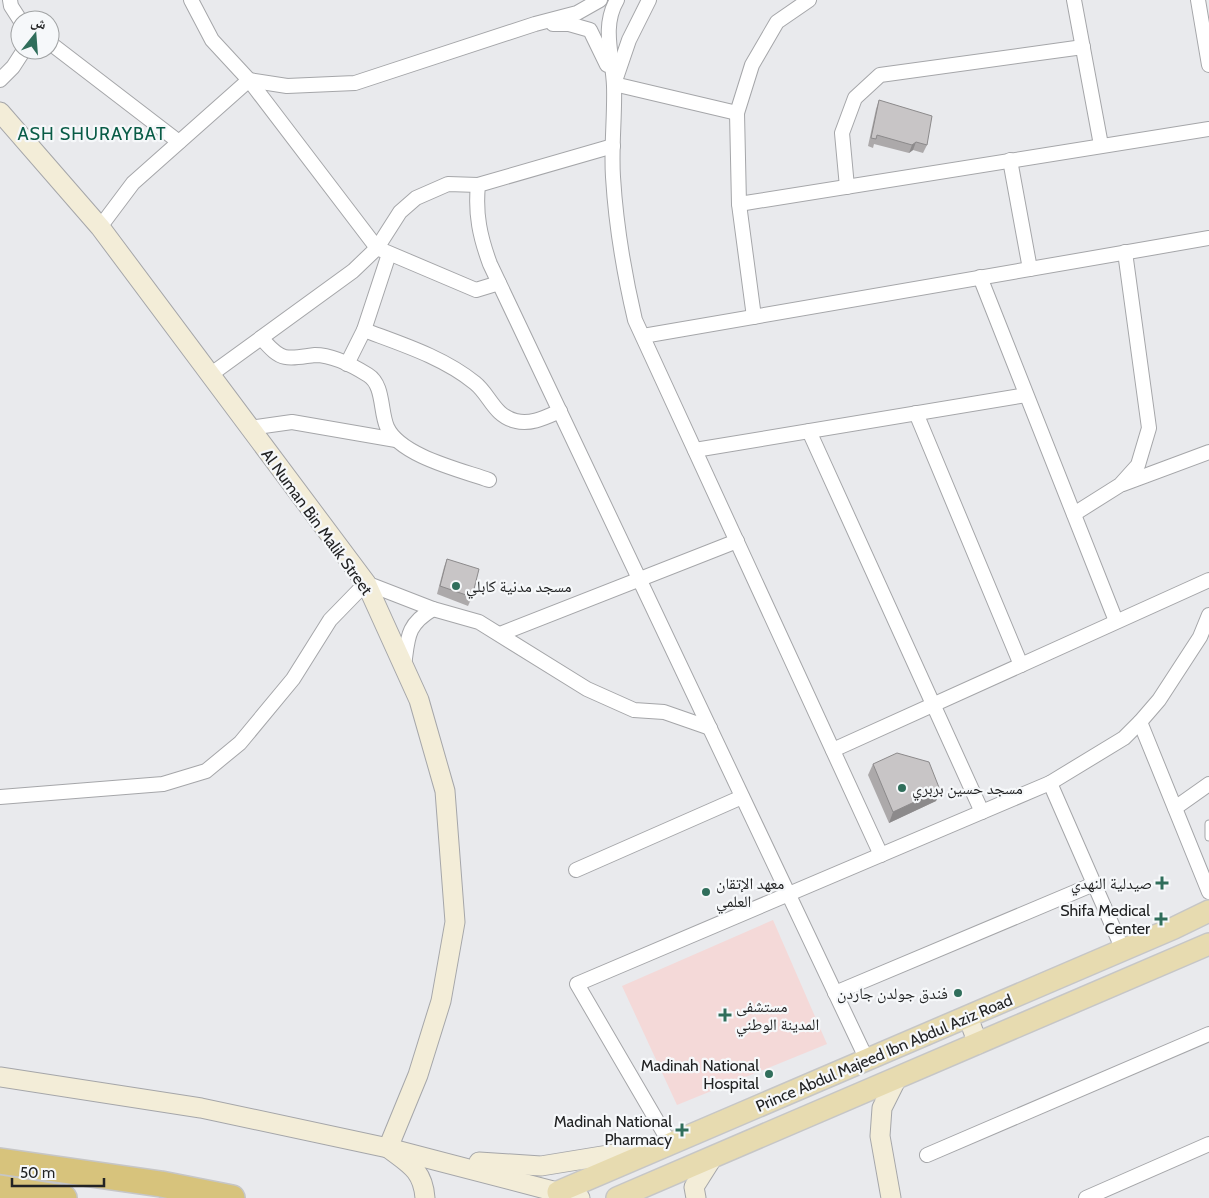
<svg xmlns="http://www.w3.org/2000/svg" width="1209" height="1198" viewBox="0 0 1209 1198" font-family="Cabin,'Noto Naskh Arabic',sans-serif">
	<rect width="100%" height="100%" fill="#e9eaed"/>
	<path fill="#f4d9d8" d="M773,920l54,124 -150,61 -55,-119z"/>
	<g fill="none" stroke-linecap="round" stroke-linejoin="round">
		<defs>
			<path id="service" d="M1209,824v13"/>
			<g id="minor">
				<path d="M10,0l1,6 9,14"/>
				<path d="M191,0l21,40 37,40 128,168 99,42 23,-7"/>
				<path d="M617,0c-16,27 -4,57 -3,86 1,30 -3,61 -1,91 3,49 11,96 22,143l246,535"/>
				<path d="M1074,0l27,145"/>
				<path d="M1198,0l11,65"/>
				<path d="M553,24h16l21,6 17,35"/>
				<path d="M50,43l129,99"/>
				<path d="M0,80l13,-13 11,-17"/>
				<path d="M615,81l14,-41 20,-40"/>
				<path d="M614,84l123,29"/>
				<path d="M613,146l-135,39c-3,29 2,52 12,79l377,796"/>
				<path d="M1010,160l20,109"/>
				<path d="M847,187l-5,-54 13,-35 25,-23 203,-28"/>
				<path d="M739,204l470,-75"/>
				<path d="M100,227l33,-44 116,-103 38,6 68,-3 180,-59 42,-11 23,-13"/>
				<path d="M980,277l136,344"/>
				<path d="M754,317l-15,-113 -2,-91 15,-48 25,-43 32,-22"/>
				<path d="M364,330c37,14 79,27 111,53 15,12 19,33 41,38 15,4 30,-4 44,-10"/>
				<path d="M643,336l566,-98"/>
				<path d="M261,338c7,7 14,17 24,19 9,2 20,-1 30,-2 18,0 37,10 53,20 16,10 12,36 19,52 13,29 74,43 102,53"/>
				<path d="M347,364l17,-34 25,-76"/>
				<path d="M210,375l143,-104 24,-23 23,-36 16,-14 32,-14 30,1"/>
				<path d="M916,413l105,252"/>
				<path d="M250,428l42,-6 104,18"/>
				<path d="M809,431l173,381"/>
				<path d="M695,450l331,-55"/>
				<path d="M1123,484l86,-32"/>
				<path d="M1074,514l46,-29 18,-20 11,-37 -24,-176"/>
				<path d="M500,634l237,-93"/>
				<path d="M404,666c4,-28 2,-41 29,-57"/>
				<path d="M1140,722l69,170"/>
				<path d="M833,750l376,-170"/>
				<path d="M1050,783l73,167"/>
				<path d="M0,797l163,-13 43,-13 34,-28 53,-64 37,-59 36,-37 67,26 46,13 108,67 47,21 30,2 46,16"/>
				<path d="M1175,808l34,-24"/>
				<path d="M576,870l166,-73"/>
				<path d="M835,993l259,-109"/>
				<path d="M671,1145l-94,-161 473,-201 74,-45 16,-16 19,-22 41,-63 9,-22"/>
				<path d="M927,1155l282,-121"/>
				<path d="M1086,1198l123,-54"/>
			</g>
			<g id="secondary">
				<path d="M0,112l100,115 266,356 53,117 26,91 10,131 -14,79 -23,74 -30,73c21,16 35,22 37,50"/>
				<path d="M968,1017l10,27"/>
				<path d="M0,1077l201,31 187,40 192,50"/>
				<path d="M479,1162l62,4 104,-17"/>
				<path d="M696,1198l-2,-11 19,-30"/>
				<path d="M891,1198l-11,-62 2,-28 15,-30"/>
			</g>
			<g id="primary">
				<path d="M558,1192l616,-264 35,-17"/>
				<path d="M617,1198l592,-254"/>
			</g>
			<g id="motorway">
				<path d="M0,1161l161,23 71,14"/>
				<path d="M0,1188l64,10"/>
			</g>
		</defs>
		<use href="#service" stroke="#a5a6a9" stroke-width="9"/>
		<use href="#minor" stroke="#a5a6a9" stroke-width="16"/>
		<use href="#secondary" stroke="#a5a6a9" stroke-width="21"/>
		<use href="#primary" stroke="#c6c6c6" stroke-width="24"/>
		<use href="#motorway" stroke="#c6c6c6" stroke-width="28"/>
		<use href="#service" stroke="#fff" stroke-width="7"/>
		<use href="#minor" stroke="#fff" stroke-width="14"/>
		<use href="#secondary" stroke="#f3edd8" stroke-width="19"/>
		<use href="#primary" stroke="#e7dbb0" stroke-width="21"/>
		<use href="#motorway" stroke="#d7c37c" stroke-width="25"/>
	</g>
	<g fill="#aca9aa">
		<path d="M879,100l48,45 -4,8 -10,-3 -4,3 -35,-9 -1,4 -5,-2 8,-37z"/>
		<path d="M447,559l25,38 -4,9 -31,-12 7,-27z"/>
		<path d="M873,764l67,26 -4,11 -47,22 -21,-48z"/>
	</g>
	<g fill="#8c8a8b">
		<path d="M916,142l-3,8 -4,3 3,-8z"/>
		<path d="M940,790l-4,11 -47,22 4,-11z"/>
	</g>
	<g fill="#c8c5c6" stroke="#8c8a8b">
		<path d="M879,100l53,16 -5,29 -11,-3 -4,3 -35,-10 -1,4 -5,-1z"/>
		<path d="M447,559l32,10 -7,28 -32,-11z"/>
		<path d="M897,753l32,9 11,28 -47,22 -20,-48z"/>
	</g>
	<g fill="#306e5b" stroke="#f6f8fa" stroke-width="2">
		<circle cx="456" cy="586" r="5"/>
		<circle cx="902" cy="788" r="5"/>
		<path d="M1159.5 875.5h5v5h5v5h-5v5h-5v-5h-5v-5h5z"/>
		<circle cx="706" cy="892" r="5"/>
		<path d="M1158.5 911.5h5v5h5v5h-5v5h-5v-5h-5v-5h5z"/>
		<circle cx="958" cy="993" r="5"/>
		<path d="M722.5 1007.5h5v5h5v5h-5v5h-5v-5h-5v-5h5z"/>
		<circle cx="769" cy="1074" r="5"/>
		<path d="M679.5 1122.5h5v5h5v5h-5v5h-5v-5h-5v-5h5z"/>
	</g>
	<g text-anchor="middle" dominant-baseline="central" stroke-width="4.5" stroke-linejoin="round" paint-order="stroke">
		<g font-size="16" fill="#222324" stroke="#f6f8fa">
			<text transform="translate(317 522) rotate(54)">Al Numan Bin Malik Street</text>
			<text transform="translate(884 1053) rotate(-23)">Prince Abdul Majeed Ibn Abdul Aziz Road</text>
		</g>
		<g font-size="16" fill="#222324" stroke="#f6f8fa" text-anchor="end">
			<text x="466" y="586" text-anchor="start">مسجد مدنية كابلي</text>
			<text x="912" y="788" text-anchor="start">مسجد حسين بربري</text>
			<text x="716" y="883" text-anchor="start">معهد الإتقان<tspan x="716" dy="18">العلمي</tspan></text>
			<text x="1152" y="883">صيدلية النهدي</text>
			<text x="1150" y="910">Shifa Medical<tspan x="1150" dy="18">Center</tspan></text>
			<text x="948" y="993">فندق جولدن جاردن</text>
			<text x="736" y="1006" text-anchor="start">مستشفى<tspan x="736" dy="18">المدينة الوطني</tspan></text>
			<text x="759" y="1065">Madinah National<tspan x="759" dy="18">Hospital</tspan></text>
			<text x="672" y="1121">Madinah National<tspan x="672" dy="18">Pharmacy</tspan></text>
		</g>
		<g font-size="18" letter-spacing="1" fill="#095c47" stroke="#f6f8fa">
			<text x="92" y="134">ASH SHURAYBAT</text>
		</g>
	</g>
	<g transform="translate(35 35) rotate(17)"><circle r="24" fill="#f6f8fa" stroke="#a1a3a4"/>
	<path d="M0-4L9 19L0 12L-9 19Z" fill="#306e5b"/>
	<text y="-8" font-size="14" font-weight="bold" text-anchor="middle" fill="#222324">ش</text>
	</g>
	<path d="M12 1178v8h92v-8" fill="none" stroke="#222324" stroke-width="2.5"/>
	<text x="20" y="1178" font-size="15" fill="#222324" stroke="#f6f8fa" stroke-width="4" paint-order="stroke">50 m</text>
</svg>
